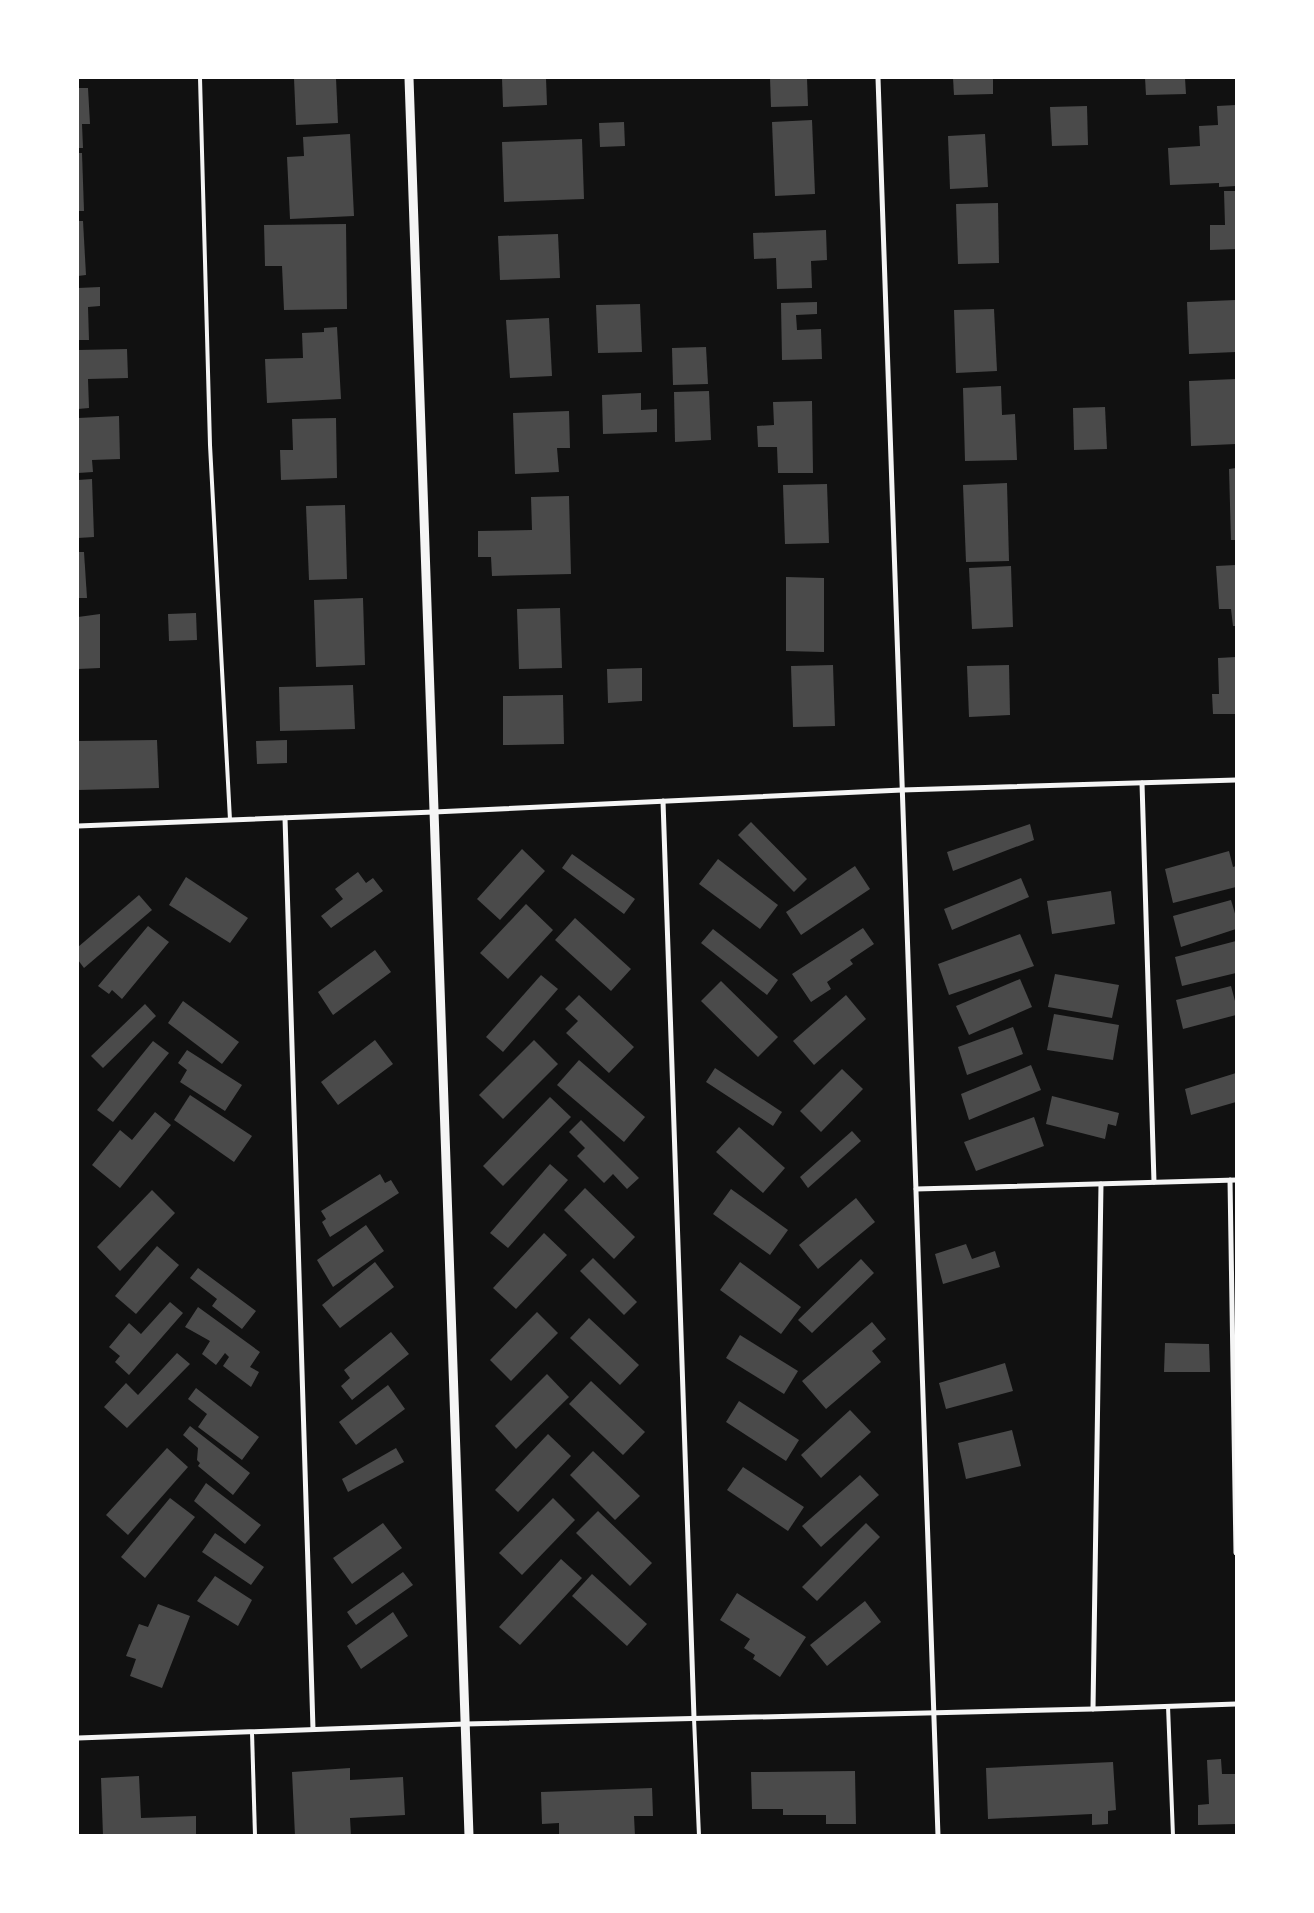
<svg xmlns="http://www.w3.org/2000/svg" width="1314" height="1913" viewBox="0 0 1314 1913" font-family="Arial,sans-serif">
	<rect width="100%" height="100%" fill="#111"/>
	<g fill="#4a4a4a">
		<path d="M294,78h42l2,45 -42,2z"/>
		<path d="M502,78h44l1,27 -44,2z"/>
		<path d="M770,78h37l1,28 -37,1z"/>
		<path d="M953,78h40v16l-39,1z"/>
		<path d="M1145,78h40l1,16 -40,1z"/>
		<path d="M78,88h10l2,36h-8l1,24h-5z"/>
		<path d="M1236,105v81l-17,1v-4l-49,2 -2,-37 32,-2 -1,-20 19,-1 -1,-19z"/>
		<path d="M1087,106l1,39 -36,1 -2,-39z"/>
		<path d="M812,120l3,74 -40,2 -3,-74z"/>
		<path d="M624,122l1,24 -25,1 -1,-24z"/>
		<path d="M350,134l4,82 -64,3 -3,-62 17,-1 -1,-19z"/>
		<path d="M985,134l3,53 -38,2 -2,-53z"/>
		<path d="M582,139l2,60 -80,3 -2,-60z"/>
		<path d="M78,153h4l2,58h-6z"/>
		<path d="M1224,191h12v58l-26,1v-25h15z"/>
		<path d="M998,203l1,60 -41,1 -2,-60z"/>
		<path d="M78,221h5l3,54 -8,1z"/>
		<path d="M346,224l1,85 -63,1 -2,-44h-17l-1,-41z"/>
		<path d="M826,230l1,30 -16,1 1,27 -35,1 -1,-31 -22,1 -1,-26z"/>
		<path d="M558,234l2,44 -60,2 -2,-44z"/>
		<path d="M100,287v19l-12,1 1,33h-11v-52z"/>
		<path d="M1236,300v52l-47,2 -2,-52z"/>
		<path d="M817,302v12l-21,1 1,15 24,-1 1,30 -40,1 -1,-57z"/>
		<path d="M640,304l2,48 -44,1 -2,-48z"/>
		<path d="M994,309l3,62 -41,2 -2,-63z"/>
		<path d="M549,318l3,58 -42,2 -4,-58z"/>
		<path d="M337,327l4,72 -74,4 -2,-44 38,-1 -1,-25 22,-1v-4z"/>
		<path d="M706,347l2,37 -35,1 -1,-37z"/>
		<path d="M127,349l1,29 -40,1 1,29 -11,1v-59z"/>
		<path d="M1236,379v65l-45,2 -2,-65z"/>
		<path d="M1001,386l1,29 13,-1 2,46 -52,1 -2,-73z"/>
		<path d="M709,391l2,49 -36,2 -1,-50z"/>
		<path d="M641,393v17l16,-1v23l-54,2 -1,-39z"/>
		<path d="M812,401l1,72h-35l-1,-26h-19l-1,-21 17,-1 -1,-23z"/>
		<path d="M1105,407l2,42 -33,1 -1,-42z"/>
		<path d="M569,411l1,37h-13l2,24 -44,2 -2,-61z"/>
		<path d="M119,416l1,43 -28,1 1,12 -15,1v-55z"/>
		<path d="M336,418l1,60 -56,2 -1,-30h13l-1,-31z"/>
		<path d="M1236,468v72h-5l-2,-71z"/>
		<path d="M92,479l2,58 -16,1v-58z"/>
		<path d="M1007,483l2,78 -43,1 -3,-77z"/>
		<path d="M827,484l2,59 -44,1 -2,-59z"/>
		<path d="M569,496l2,78 -79,2 -1,-19h-13v-26l54,-1 -1,-33z"/>
		<path d="M345,505l2,74 -38,1 -3,-74z"/>
		<path d="M78,552h6l3,46h-9z"/>
		<path d="M1236,565v61h-3l-2,-17h-12l-3,-43z"/>
		<path d="M1011,566l2,61 -41,2 -3,-61z"/>
		<path d="M786,577l38,1v74l-38,-1z"/>
		<path d="M363,598l2,67 -49,2 -2,-67z"/>
		<path d="M560,608l2,60 -43,1 -2,-60z"/>
		<path d="M196,613l1,27 -28,1 -1,-27z"/>
		<path d="M100,614v54l-22,1v-52z"/>
		<path d="M1236,657v57h-23l-1,-20h7l-1,-36z"/>
		<path d="M833,665l2,61 -42,1 -2,-61z"/>
		<path d="M1009,665l1,50 -41,2 -2,-51z"/>
		<path d="M642,668v33l-34,2 -1,-34z"/>
		<path d="M353,685l2,44 -75,2 -1,-44z"/>
		<path d="M563,695l1,49 -61,1v-49z"/>
		<path d="M157,740l2,48 -81,2v-49z"/>
		<path d="M287,740v23l-30,1 -1,-23z"/>
		<path d="M751,822l56,57 -13,13 -56,-57z"/>
		<path d="M1030,824l4,16 -81,31 -6,-19z"/>
		<path d="M522,849l23,22 -45,49 -23,-21z"/>
		<path d="M1229,851l4,16 3,-1v21l-63,16 -8,-34z"/>
		<path d="M572,854l63,45 -11,15 -62,-46z"/>
		<path d="M718,859l60,46 -18,24 -61,-45z"/>
		<path d="M855,866l15,23 -69,46 -15,-23z"/>
		<path d="M358,872l8,11 7,-5 10,13 -52,37 -10,-12 22,-17 -8,-10z"/>
		<path d="M186,877l62,41 -18,25 -61,-38z"/>
		<path d="M1021,878l8,19 -77,33 -8,-21z"/>
		<path d="M1111,891l4,33 -63,10 -5,-33z"/>
		<path d="M139,895l13,15 -68,58 -6,-8v-13z"/>
		<path d="M1231,900l5,17v12l-55,18 -8,-31z"/>
		<path d="M526,904l27,26 -45,49 -28,-26z"/>
		<path d="M575,918l56,51 -20,22 -56,-51z"/>
		<path d="M148,926l21,16 -47,57 -10,-9 -3,4 -11,-8z"/>
		<path d="M863,928l11,16 -24,16 3,4 -26,18 4,7 -20,13 -19,-28z"/>
		<path d="M713,929l65,51 -11,15 -66,-52z"/>
		<path d="M1020,934l14,32 -85,29 -11,-31z"/>
		<path d="M1236,941v32l-54,13 -7,-29z"/>
		<path d="M375,950l16,22 -58,43 -15,-23z"/>
		<path d="M1055,974l64,11 -7,33 -64,-11z"/>
		<path d="M541,975l17,14 -55,63 -17,-15z"/>
		<path d="M1020,979l12,28 -63,28 -13,-29z"/>
		<path d="M721,981l57,56 -20,20 -57,-56z"/>
		<path d="M1231,986l4,15h1v14l-53,14 -7,-29z"/>
		<path d="M579,995l55,52 -25,26 -43,-40 12,-12 -13,-12z"/>
		<path d="M846,995l20,24 -52,46 -21,-24z"/>
		<path d="M183,1001l56,41 -17,22 -54,-41z"/>
		<path d="M145,1004l11,12 -53,52 -12,-12z"/>
		<path d="M1054,1014l65,11 -6,35 -66,-10z"/>
		<path d="M1013,1027l10,27 -56,21 -9,-28z"/>
		<path d="M375,1040l18,24 -55,41 -17,-23z"/>
		<path d="M534,1040l24,24 -55,55 -24,-24z"/>
		<path d="M153,1041l16,12 -56,69 -16,-12z"/>
		<path d="M187,1050l55,35 -17,26 -45,-29 7,-12 -9,-7z"/>
		<path d="M579,1060l66,57 -21,25 -67,-57z"/>
		<path d="M1031,1065l10,25 -72,30 -8,-26z"/>
		<path d="M715,1068l67,44 -9,14 -67,-44z"/>
		<path d="M842,1069l21,20 -42,43 -21,-21z"/>
		<path d="M1236,1073v29l-45,13 -6,-26z"/>
		<path d="M190,1095l62,41 -18,26 -60,-42z"/>
		<path d="M1052,1096l67,17 -3,13 -8,-2 -3,15 -59,-15z"/>
		<path d="M550,1097l21,20 -68,69 -20,-20z"/>
		<path d="M155,1112l16,13 -51,63 -28,-23 28,-35 12,10z"/>
		<path d="M1034,1117l10,29 -68,25 -12,-29z"/>
		<path d="M581,1120l58,58 -12,11 -14,-15 -9,9 -27,-27 8,-8 -16,-16z"/>
		<path d="M739,1127l46,41 -22,25 -47,-41z"/>
		<path d="M852,1131l9,10 -53,47 -8,-11z"/>
		<path d="M550,1164l18,16 -60,68 -18,-15z"/>
		<path d="M380,1174l5,9 6,-3 8,13 -69,44 -8,-15 4,-3 -5,-8z"/>
		<path d="M585,1188l50,49 -21,22 -50,-49z"/>
		<path d="M731,1189l57,41 -18,25 -57,-41z"/>
		<path d="M152,1190l23,23 -55,58 -23,-24z"/>
		<path d="M856,1198l19,24 -57,47 -19,-24z"/>
		<path d="M366,1225l18,26 -51,36 -16,-27z"/>
		<path d="M544,1233l23,22 -51,54 -23,-21z"/>
		<path d="M966,1244l6,15 23,-8 5,16 -57,17 -8,-30z"/>
		<path d="M157,1246l22,19 -43,49 -21,-18z"/>
		<path d="M593,1258l44,44 -13,13 -44,-44z"/>
		<path d="M861,1259l13,14 -62,60 -14,-13z"/>
		<path d="M375,1262l19,25 -54,41 -18,-23z"/>
		<path d="M740,1262l61,45 -20,27 -61,-44z"/>
		<path d="M198,1268l58,43 -14,18 -30,-23 5,-7 -27,-21z"/>
		<path d="M170,1302l13,11 -54,62 -14,-13 5,-6 -11,-9 20,-24 12,11z"/>
		<path d="M198,1307l62,45 -10,15 9,5 -8,15 -28,-21 6,-9 -4,-4 -9,12 -14,-11 8,-13 -25,-14z"/>
		<path d="M537,1312l21,21 -47,48 -21,-21z"/>
		<path d="M589,1318l50,47 -19,20 -50,-47z"/>
		<path d="M872,1322l14,17 -14,12 9,11 -55,47 -24,-28z"/>
		<path d="M391,1332l18,22 -57,46 -11,-14 9,-8 -6,-8z"/>
		<path d="M740,1335l58,36 -14,23 -58,-36z"/>
		<path d="M1165,1343l44,1 1,28h-46z"/>
		<path d="M177,1353l13,11 -63,64 -23,-21 22,-24 12,12z"/>
		<path d="M1005,1363l8,28 -67,18 -7,-26z"/>
		<path d="M547,1374l22,23 -53,52 -21,-23z"/>
		<path d="M591,1381l54,51 -22,23 -54,-51z"/>
		<path d="M388,1385l17,24 -49,36 -17,-23z"/>
		<path d="M196,1388l63,49 -17,23 -44,-33 9,-13 -19,-15z"/>
		<path d="M739,1401l60,39 -13,21 -60,-39z"/>
		<path d="M850,1410l21,22 -50,46 -20,-23z"/>
		<path d="M190,1426l60,47 -17,22 -35,-29 2,-3 -3,-3 1,-12 -15,-13z"/>
		<path d="M1012,1430l9,36 -55,13 -8,-36z"/>
		<path d="M548,1434l23,22 -53,56 -23,-22z"/>
		<path d="M167,1448l21,19 -60,68 -22,-20z"/>
		<path d="M396,1448l8,14 -56,30 -6,-13z"/>
		<path d="M593,1451l47,45 -25,24 -45,-45z"/>
		<path d="M743,1467l61,40 -16,24 -61,-41z"/>
		<path d="M860,1475l19,20 -58,52 -19,-21z"/>
		<path d="M206,1483l55,42 -16,19 -51,-43z"/>
		<path d="M170,1498l25,19 -50,61 -24,-21z"/>
		<path d="M553,1498l22,22 -53,55 -23,-22z"/>
		<path d="M598,1511l54,52 -22,23 -54,-53z"/>
		<path d="M383,1523l19,25 -50,36 -19,-26z"/>
		<path d="M866,1523l14,14 -63,64 -15,-14z"/>
		<path d="M215,1533l49,34 -13,18 -49,-33z"/>
		<path d="M561,1559l21,19 -62,67 -21,-18z"/>
		<path d="M403,1572l10,13 -57,40 -9,-13z"/>
		<path d="M592,1574l55,50 -20,22 -55,-50z"/>
		<path d="M215,1576l37,24 -14,26 -41,-25z"/>
		<path d="M737,1593l69,44 -26,40 -27,-18 2,-4 -11,-7 6,-9 -30,-19z"/>
		<path d="M865,1601l16,21 -54,44 -17,-21z"/>
		<path d="M158,1604l32,12 -28,72 -32,-12 6,-17 -10,-3 13,-32 9,3z"/>
		<path d="M393,1612l15,24 -47,33 -14,-23z"/>
		<path d="M1221,1759l1,15h14v50l-38,1v-20l11,-1 -2,-44z"/>
		<path d="M1113,1762l3,48 -8,1v13l-16,1v-11l-104,5 -2,-51z"/>
		<path d="M350,1768v12l53,-3 2,38 -55,3 1,18h-56l-3,-64z"/>
		<path d="M855,1771l1,53h-30v-9h-43v-6h-31l-1,-37z"/>
		<path d="M139,1776l2,42 55,-2v20h-93l-2,-58z"/>
		<path d="M652,1788l1,28h-19l1,20h-76v-13l-17,1 -1,-32z"/>
	</g>
	<g fill="none" stroke-linecap="round" stroke-linejoin="round">
		<g stroke="#f5f5f5" stroke-width="4">
			<path d="M200,78l10,367 20,375"/>
			<path d="M1168,1706l5,130"/>
			<path d="M694,1718l5,118"/>
			<path d="M252,1732l3,104"/>
		</g>
		<g stroke="#f5f5f5" stroke-width="5">
			<path d="M878,78l60,1758"/>
			<path d="M1142,783l12,399"/>
			<path d="M663,801l31,917"/>
			<path d="M285,818l28,911"/>
			<path d="M78,826l356,-14 468,-22 334,-10"/>
			<path d="M1230,1180l6,373"/>
			<path d="M916,1189l320,-9"/>
			<path d="M1093,1709l8,-525"/>
			<path d="M78,1738l387,-14 628,-15 143,-5"/>
		</g>
		<path stroke="#f5f5f5" stroke-width="9" d="M409,78l60,1758"/>
	</g>
	<rect width="1314" height="1913" fill="none" stroke="#ffffff" stroke-width="158"/>
</svg>
